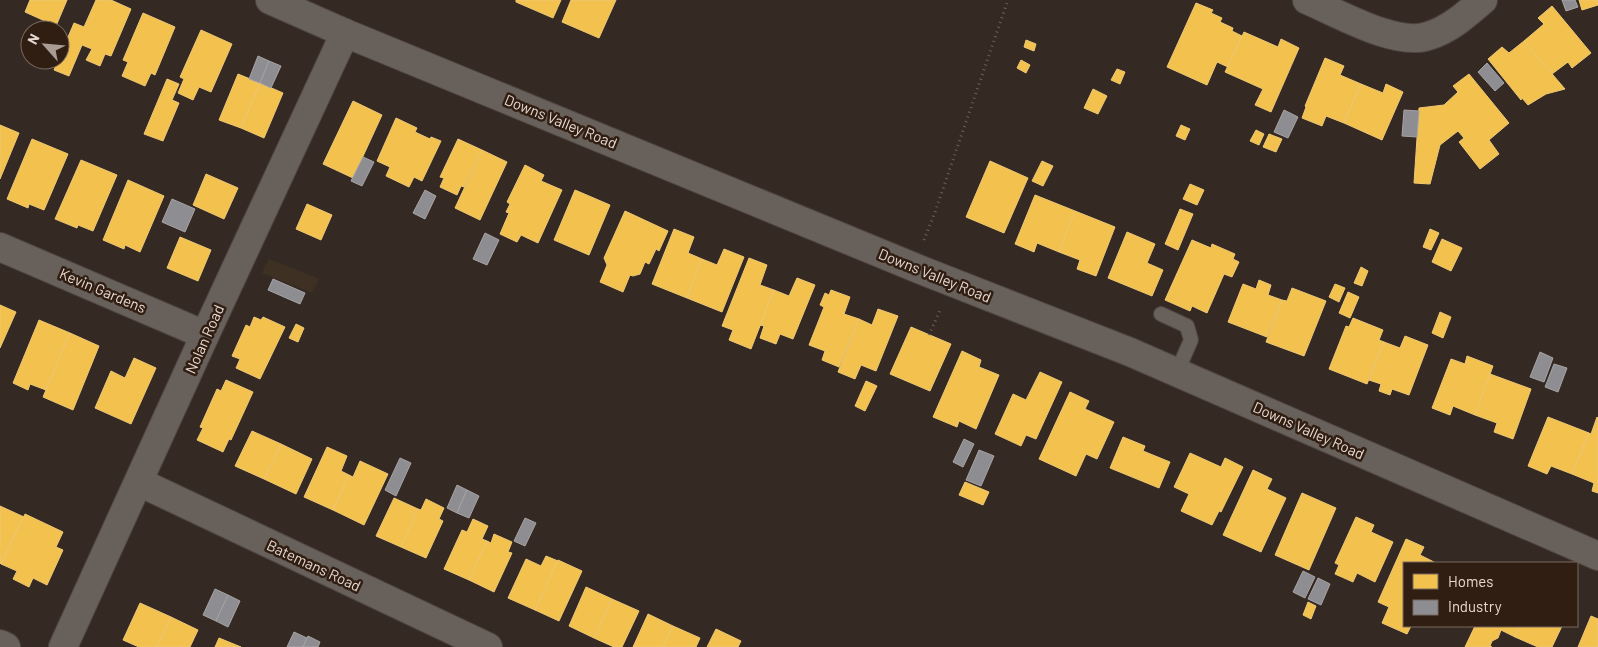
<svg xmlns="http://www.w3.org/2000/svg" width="1598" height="647" viewBox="0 0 1598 647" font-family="Barlow,sans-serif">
	<rect width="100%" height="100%" fill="#352a23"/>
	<path fill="#3e3124" d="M269,259l50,20 -7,14 -50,-20z"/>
	<g fill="#f2c14e" stroke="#eec875">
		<path d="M30,0h37l-11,26 -31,-14z"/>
		<path d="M96,0h15l20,9 -20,47 -6,-2 -5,12 -14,-6 6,-11 -10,-4 -13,31 -15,-6 4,-10h2v-4l14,-33 10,4z"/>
		<path d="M516,0h45l-8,18 -37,-16z"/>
		<path d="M571,0h45l-17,38 -37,-16z"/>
		<path d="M1579,0h19v5l-16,5z"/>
		<path d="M1196,3l17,7 -2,3 11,5 -2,4 13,6 -1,3 10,5 -14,31 -11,-5 -10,23 -40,-18z"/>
		<path d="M1552,6l39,47 -19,15 -4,-6 -16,12 -28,-33 20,-17 -6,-6z"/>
		<path d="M143,13l32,14 -20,48 -4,-2 -6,13 -23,-10 6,-14 -5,-2z"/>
		<path d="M201,30l31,14 -21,48 -12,-5 -6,13 -15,-7 6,-14 -4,-2z"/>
		<path d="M1244,32l34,15 3,-8 18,9 -28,64 -16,-7 8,-16 -38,-17z"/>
		<path d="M1026,40l10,4 -2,7 -10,-4z"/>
		<path d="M1524,41l41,48 -19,5 -18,11 -6,-7 -1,2 -33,-41 14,-12 7,6z"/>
		<path d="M1325,58l19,8 -4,9 21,9 -17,39 -18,-7 -4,10 -20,-8 4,-11 -1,-1z"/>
		<path d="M1021,60l9,5 -4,8 -9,-5z"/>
		<path d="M1117,69l8,3 -5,12 -9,-4z"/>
		<path d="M238,74l22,9 -19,45 -22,-8z"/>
		<path d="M1469,74l40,49 -20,17 10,14 -19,15 -21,-27 5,-4 -6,-7 -18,14 -10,39 -16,-1 5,-75 25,-3 14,-13 -5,-6z"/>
		<path d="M167,79l12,5 -7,16 7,3 -16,38 -19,-7z"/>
		<path d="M260,83l23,10 -19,45 -23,-10z"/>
		<path d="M1361,84l22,9 3,-9 17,8 -21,48 -38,-17z"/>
		<path d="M1093,89l14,7 -9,18 -14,-6z"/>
		<path d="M353,101l29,14 -29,63 -30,-14z"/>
		<path d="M396,118l21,10 -2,4 15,7 1,-2 10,4 -19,40 -8,-4 -5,10 -23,-11 4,-9 -13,-6z"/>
		<path d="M0,125l19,8 -19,46z"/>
		<path d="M1181,125l9,4 -5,11 -9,-4z"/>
		<path d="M1256,130l8,4 -5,11 -9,-4z"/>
		<path d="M1269,134l13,5 -6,13 -13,-5z"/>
		<path d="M32,139l36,15 -24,56 -15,-6 -1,4 -21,-9z"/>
		<path d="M458,139l24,11 -18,37 -3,-1 -4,9 -17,-8 4,-9 -4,-1z"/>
		<path d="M482,150l25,12 -27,58 -25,-12z"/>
		<path d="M81,160l36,15 -24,56 -15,-6 -1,3 -22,-9z"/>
		<path d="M990,161l38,17 -24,55 -38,-16z"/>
		<path d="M1042,161l11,5 -10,20 -11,-5z"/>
		<path d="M525,165l19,10 -3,6 21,9 -24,53 -17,-8 -4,7 -17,-8 9,-21 -3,-1 4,-8 -3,-2z"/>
		<path d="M206,174l32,14 -14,31 -31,-14z"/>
		<path d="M128,180l36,16 -24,56 -15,-7 -1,4 -21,-9z"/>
		<path d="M1190,184l14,6 -7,15 -14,-6z"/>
		<path d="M575,190l35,15 -21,50 -35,-15z"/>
		<path d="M1035,195l40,16 -16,41 -22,-9 -3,9 -19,-8z"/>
		<path d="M307,204l25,11 -11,25 -25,-11z"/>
		<path d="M1180,209l13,5 -15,36 -13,-6z"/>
		<path d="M625,211l43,20 -9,20 -3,-2 -7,15 -4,-2 -5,12 -7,2 -3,-1 -7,17 -23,-10 7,-17 -3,-7z"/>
		<path d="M1075,211l40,16 -19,49 -19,-7 3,-9 -21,-8z"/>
		<path d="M674,229l20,8 -6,16 14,6 -15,39 -35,-14z"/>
		<path d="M1430,229l9,4 -8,17 -8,-3z"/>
		<path d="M1127,232l28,12 -8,19 16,7 -11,26 -44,-18z"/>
		<path d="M180,237l31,13 -13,31 -31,-13z"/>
		<path d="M1442,239l20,9 -11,23 -19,-9z"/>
		<path d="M1192,240l19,8 1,-4 23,10 -2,5 6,3 -7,15 -8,-3 -17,39 -15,-7 -2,5 -25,-11z"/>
		<path d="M724,249l20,8 -22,55 -35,-14 15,-39 15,6z"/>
		<path d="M749,258l18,7 -7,20 14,5 -23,59 -22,-9 4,-10 -11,-4z"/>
		<path d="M1361,267l7,4 -6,15 -8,-3z"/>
		<path d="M797,278l18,7 -22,54 -13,-5 -4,10 -16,-6 4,-12 -4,-1 14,-35 15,6z"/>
		<path d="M1259,280l12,5 -3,10 14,5 -15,37 -39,-15 15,-38 13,5z"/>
		<path d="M1335,284l10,4 -6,14 -10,-5z"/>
		<path d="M1292,288l34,13 -22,55 -38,-14 16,-42 5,1z"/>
		<path d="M831,290l19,7 -6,17 15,5 -20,48 -17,-7 3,-9 -16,-6 15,-38 -4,-2 5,-12 4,2z"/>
		<path d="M1348,292l11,5 -9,21 -11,-5z"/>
		<path d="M0,305l16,7 -16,36z"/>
		<path d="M878,309l20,7 -22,55 -15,-6 -6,14 -17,-7 21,-53 13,6z"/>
		<path d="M1440,312l11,5 -8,21 -11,-5z"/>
		<path d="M254,317l7,3 2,-3 22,10 -25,52 -24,-11 4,-9 -8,-3 14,-31 4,2z"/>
		<path d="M1353,318l30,12 -4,10 5,2 -17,42 -38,-15 17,-43 3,1z"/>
		<path d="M39,320l31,13 -24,57 -16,-6 -2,6 -15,-7z"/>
		<path d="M296,324l8,4 -6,14 -9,-4z"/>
		<path d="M911,327l40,17 -21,47 -40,-17z"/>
		<path d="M70,333l29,13 -26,64 -30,-13z"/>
		<path d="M1405,336l23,9 -19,50 -17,-6 -2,6 -11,-4 2,-7 -12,-4 15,-38 16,6z"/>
		<path d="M962,351l19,9 -2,7 20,8 -23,54 -17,-8 -2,6 -24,-10z"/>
		<path d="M1467,356l26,10 -18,49 -22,-9 -3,9 -18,-7 19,-49 14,5z"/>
		<path d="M134,358l22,10 -25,56 -36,-16 16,-37 14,7z"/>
		<path d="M1040,372l22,10 -26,57 -10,-4 -5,11 -26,-12 18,-40 13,6z"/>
		<path d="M1490,374l41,15 -18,50 -19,-7 3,-9 -22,-8z"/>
		<path d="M226,380l27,12 -22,48 -2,-1 -6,13 -26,-12 6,-12 -3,-1 17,-38 4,2z"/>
		<path d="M866,381l11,5 -12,25 -10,-5z"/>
		<path d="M1070,392l19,9 -4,8 29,13 -17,37 -11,-5 -10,22 -37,-17z"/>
		<path d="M1548,417l41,16 -17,41 -21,-8 -4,8 -19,-8z"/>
		<path d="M1597,417l1,1v75l-6,-2 2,-8 -22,-9 17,-41 2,1z"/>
		<path d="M252,431l29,13 -17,35 -29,-13z"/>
		<path d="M1123,437l22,9 -2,5 27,11 -11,26 -49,-20z"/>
		<path d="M281,444l31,15 -16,35 -32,-15z"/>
		<path d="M327,447l20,9 -6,15 8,4 -16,35 -29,-13z"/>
		<path d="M1190,453l31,14 4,-9 18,9 -22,45 -2,-1 -7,14 -31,-14 8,-17 -15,-7z"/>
		<path d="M360,461l28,13 -24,51 -31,-15 16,-35 4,2z"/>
		<path d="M1253,470l19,9 -5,10 19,9 -25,54 -38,-17z"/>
		<path d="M965,482l24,10 -6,13 -24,-10z"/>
		<path d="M1302,493l34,15 -27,62 -34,-15z"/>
		<path d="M394,498l24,11 -17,38 -25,-11z"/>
		<path d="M426,499l18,9 -5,11 4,2 -17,37 -25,-11 17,-38 3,1z"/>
		<path d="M0,506l24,11 -23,47 -1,-1z"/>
		<path d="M25,514l38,18 -7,15 7,3 -16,35 -14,-7 -4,9 -16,-8 4,-8 -16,-7z"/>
		<path d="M1356,517l18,8 -3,7 22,10 -18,40 -18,-9 -4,9 -18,-8 4,-9 -4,-2z"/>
		<path d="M473,519l15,7 -6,13 5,2 -18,39 -25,-11 18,-39 5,2z"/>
		<path d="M494,534l18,8 -4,10 4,1 -18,39 -25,-12 18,-39 4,2z"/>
		<path d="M1406,539l18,8 -4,8 16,8h-32v63h7l-4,8 -25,-11 7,-16 -11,-5z"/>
		<path d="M546,556l12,5 -23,49 -27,-12 18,-39 15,7z"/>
		<path d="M558,560l24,11 -23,50 -24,-11z"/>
		<path d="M586,587l26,12 -18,39 -25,-12z"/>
		<path d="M612,599l27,12 -17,36h-8l-20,-9z"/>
		<path d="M1308,602l8,4 -5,13 -8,-4z"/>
		<path d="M140,603l31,14 -14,30h-18l-16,-7z"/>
		<path d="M648,614l25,12 -10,21h-30z"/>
		<path d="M1591,616l7,3v28h-20z"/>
		<path d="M171,617l27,13 -8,17h-33z"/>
		<path d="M673,626l27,12 -4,9h-33z"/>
		<path d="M1475,626h45l-5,11 -14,-7 -3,8 -6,3 -2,5 2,1h-27z"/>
		<path d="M1520,626h42l-10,21h-14l-23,-10z"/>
		<path d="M716,629l25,12 -3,6h-31z"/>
		<path d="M219,638l22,9h-26z"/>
	</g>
	<g fill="#8d8d92" stroke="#a8a4a5">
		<path d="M1562,0h13l3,7 -12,4z"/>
		<path d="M258,56l11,5 -9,22 -11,-4z"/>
		<path d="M269,61l12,5 -10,22 -11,-5z"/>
		<path d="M1487,63l17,20 -9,8 -17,-19z"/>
		<path d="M1284,110l14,7 -10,21 -14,-6z"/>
		<path d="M1404,110l15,1 -2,26 -15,-1z"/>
		<path d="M363,157l11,5 -12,24 -11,-5z"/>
		<path d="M425,190l11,6 -11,23 -12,-6z"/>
		<path d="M172,199l23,10 -10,23 -23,-10z"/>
		<path d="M485,233l14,7 -12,25 -14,-6z"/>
		<path d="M273,279l32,14 -5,11 -32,-14z"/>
		<path d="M1540,352l13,6 -9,24 -14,-5z"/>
		<path d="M1554,364l13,4 -9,24 -13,-5z"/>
		<path d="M964,439l10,5 -11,23 -10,-5z"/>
		<path d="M979,450l15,6 -13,30 -15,-6z"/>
		<path d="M400,458l11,5 -15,33 -11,-6z"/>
		<path d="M457,485l10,5 -10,23 -10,-5z"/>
		<path d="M467,490l12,6 -10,22 -12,-5z"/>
		<path d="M525,518l11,5 -11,23 -11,-5z"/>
		<path d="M1303,571l12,6 -10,21 -12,-6z"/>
		<path d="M1318,578l12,6 -9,21 -13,-6z"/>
		<path d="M215,589l13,6 -12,26 -13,-6z"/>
		<path d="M228,595l12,6 -12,26 -12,-6z"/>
		<path d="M294,632l13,6 -4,9h-16z"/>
		<path d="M308,636l12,6 -2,5h-15z"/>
	</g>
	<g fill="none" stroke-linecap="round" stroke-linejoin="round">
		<defs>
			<path id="service" d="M1161,314l26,12 4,14 -14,32"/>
			<g id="minor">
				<path d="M270,0l75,33 576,237 209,82 468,204"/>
				<path d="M1307,0c31,13 89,47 121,36 21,-6 39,-22 55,-36"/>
				<path d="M0,247l205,88"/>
				<path d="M139,482l349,165"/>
				<path d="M0,644l6,3"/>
				<path d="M63,647l142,-312 140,-302"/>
			</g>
		</defs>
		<use href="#service" stroke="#504641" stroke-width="16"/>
		<use href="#minor" stroke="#504641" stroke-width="30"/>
		<g stroke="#69615b" stroke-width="3" stroke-dasharray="1 4" stroke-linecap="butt">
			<path d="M924,240l11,-28 73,-212"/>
			<path d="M929,335l12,-27"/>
		</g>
		<use href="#service" stroke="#68605b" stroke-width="14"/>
		<use href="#minor" stroke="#68605b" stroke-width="28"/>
	</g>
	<g text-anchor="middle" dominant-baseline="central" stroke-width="5" stroke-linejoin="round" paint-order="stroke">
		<g font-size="15" fill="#e6d9d1" stroke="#311e13">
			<text transform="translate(561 121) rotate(22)">Downs Valley Road</text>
			<text transform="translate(935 275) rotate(22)">Downs Valley Road</text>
			<text transform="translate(103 290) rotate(23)">Kevin Gardens</text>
			<text transform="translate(204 339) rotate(-66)">Nolan Road</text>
			<text transform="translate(1309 430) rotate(24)">Downs Valley Road</text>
			<text transform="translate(314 565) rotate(25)">Batemans Road</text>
		</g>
	</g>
	<rect x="1403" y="562" width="175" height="65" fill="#311e13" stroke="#79695f"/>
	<rect x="1413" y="574" width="25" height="15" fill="#f2c14e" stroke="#79695f"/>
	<text x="1448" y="587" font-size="15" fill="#e6d9d1">Homes</text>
	<rect x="1413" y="600" width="25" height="15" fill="#8d8d92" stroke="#79695f"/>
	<text x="1448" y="612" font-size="15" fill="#e6d9d1">Industry</text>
	<g transform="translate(45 45) rotate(297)"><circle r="24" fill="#311e13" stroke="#79695f"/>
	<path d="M0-4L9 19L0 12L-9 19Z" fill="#a89c94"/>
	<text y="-8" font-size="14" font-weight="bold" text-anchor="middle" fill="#e6d9d1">N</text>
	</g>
</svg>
